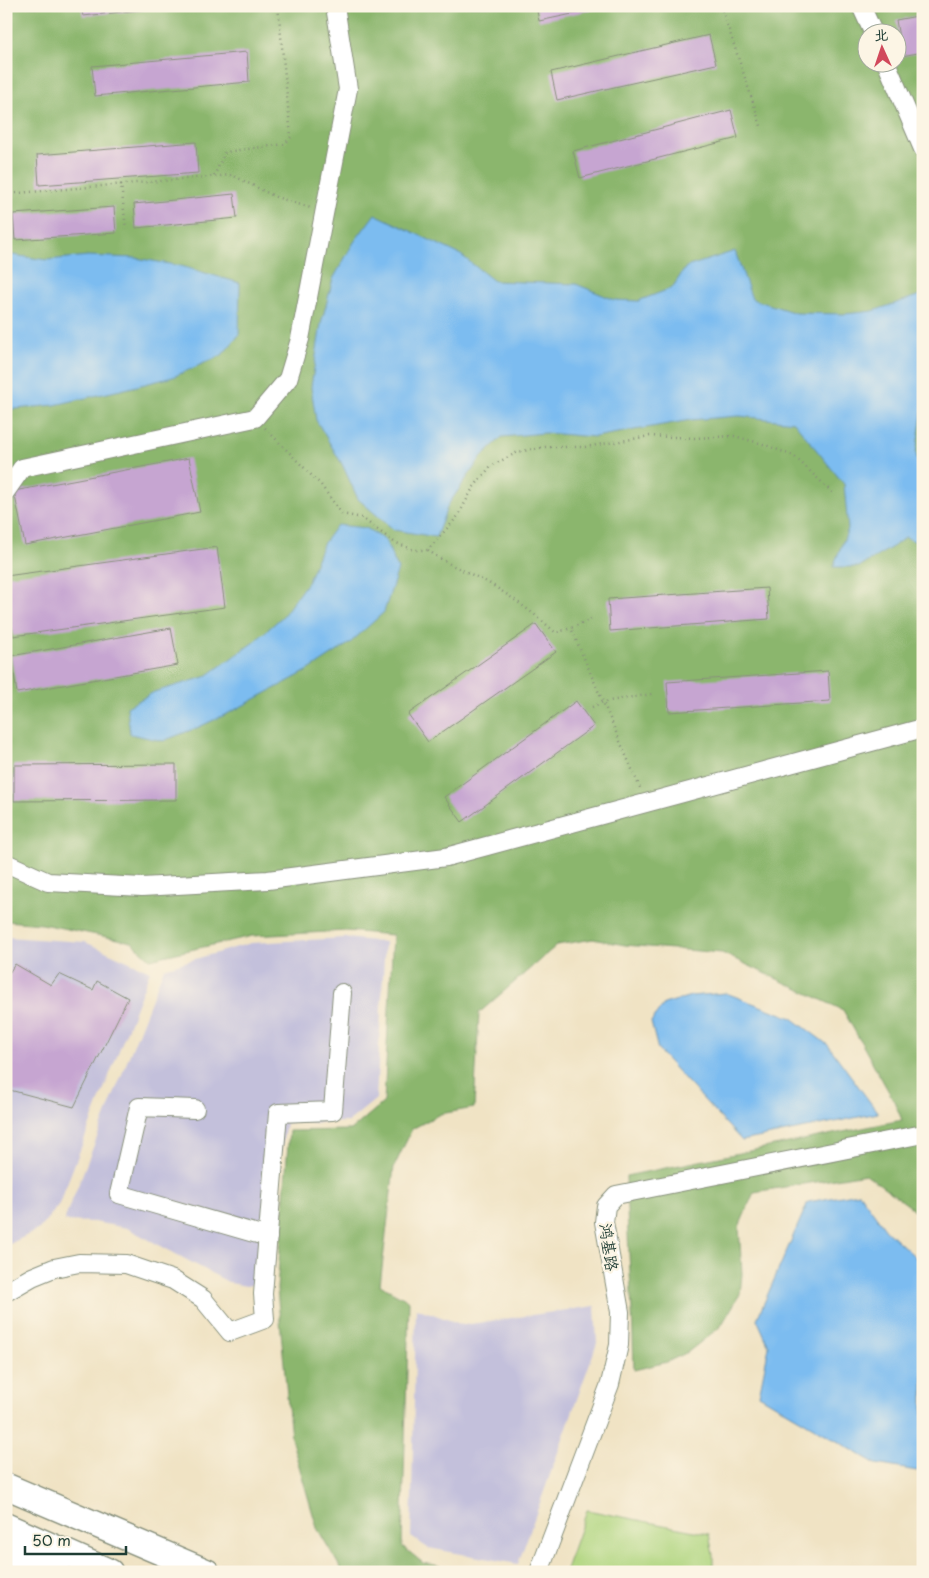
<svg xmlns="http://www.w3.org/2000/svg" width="929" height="1578" viewBox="0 0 929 1578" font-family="'Playpen Sans','LXGW WenKai TC',sans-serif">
	<rect width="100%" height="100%" fill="#fcf5e5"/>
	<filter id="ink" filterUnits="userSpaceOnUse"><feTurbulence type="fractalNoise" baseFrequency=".02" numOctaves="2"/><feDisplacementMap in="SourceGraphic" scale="10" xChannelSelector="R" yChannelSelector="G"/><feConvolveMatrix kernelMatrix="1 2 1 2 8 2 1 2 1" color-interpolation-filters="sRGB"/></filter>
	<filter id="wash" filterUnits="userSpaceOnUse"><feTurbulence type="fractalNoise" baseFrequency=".0096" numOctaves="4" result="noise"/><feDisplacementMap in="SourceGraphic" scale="20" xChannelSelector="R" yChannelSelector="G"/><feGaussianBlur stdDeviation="1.12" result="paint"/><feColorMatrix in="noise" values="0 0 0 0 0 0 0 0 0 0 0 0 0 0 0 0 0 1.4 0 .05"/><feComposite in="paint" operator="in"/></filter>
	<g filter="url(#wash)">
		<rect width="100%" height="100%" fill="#f0e3c4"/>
		<g fill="#c3c0db">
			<path d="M6,937l79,5 65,29 -91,233 -20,25 -33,17z"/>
			<path d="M345,938l40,4 -9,157 -28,23 -62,1 -29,161 -11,2 -16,-3 -103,-55 -33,-6 -30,-1 100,-253 87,-25z"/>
			<path d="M595,1306l2,37 -79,221 -90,-16 -17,-11 5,-229 47,17z"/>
		</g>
		<path fill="#afd57e" stroke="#678959" d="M587,1510l122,24 4,21v17h-148z"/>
		<path fill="#8bb66d" stroke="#557a50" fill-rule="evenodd" d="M6,6h917v1217l-11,-15 -46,-34 -112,18 -15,35 3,47 -2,20 -19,32 -33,26 -21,10 -33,8c-1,-65 -7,-129 -8,-194l276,-56 -8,-19 -51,-91 -121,-57 -97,-8 -32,-6 -36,6 -78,68 -5,95 -34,6 -28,15 -18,38 -14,118 29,16 -7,245 21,17 51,9h-131l-26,-44 -26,-90 -14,-149 12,-158 62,-1 33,-28 9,-167 -47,-4 -94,5 -102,23 -18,-17 -90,-18 -36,-3zM866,32h30v30h-30z"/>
		<g fill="#7bbcf0" stroke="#4d7c92">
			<path d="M375,214l86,41 33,26 82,3 39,16 23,1 34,-13 14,-21 49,-16 17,48 44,14 49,1 28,-3 50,-17v114l-7,45 7,31v61l-18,-8 -11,9 -35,21h-26l15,-38 -4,-45 -50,-62 -55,-6 -48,4 -96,17 -50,-4 -43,4 -20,19 -34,49 -12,32 -42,-7 -36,-31 -16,-35 -26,-44 -5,-33 10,-63 12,-45 21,-37z"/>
			<path d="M6,254l41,6 41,-4 48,2 45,8 59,17 -1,52 -17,20 -49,22 -48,12 -70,16 -49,5z"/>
			<path d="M337,525l29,3 19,12 13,29 -14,43 -34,31 -41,27 -78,42 -32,15 -36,14 -33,-7 -3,-27 27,-15 51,-15 49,-35 29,-26 25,-35 15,-37z"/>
			<path d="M726,993l66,25 36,27 50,68 -136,28 -84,-91 -7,-28 13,-18 27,-8z"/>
			<path d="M859,1193l27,37 37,34v203l-6,4 -41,-7 -117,-69 10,-49 -12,-27 51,-117z"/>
		</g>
		<g id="blocks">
			<g fill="#c6a5d1">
				<path d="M81,6h79v2l-77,8z"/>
				<path d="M536,6h70v1l-67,14z"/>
				<path d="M923,15v37l-21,4 -6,-36z"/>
				<path d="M709,35l7,29 -159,36 -6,-28z"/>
				<path d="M247,52l2,30 -154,14 -3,-30z"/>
				<path d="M731,110l7,28 -158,40 -7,-27z"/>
				<path d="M196,142l2,31 -159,12 -2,-30z"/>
				<path d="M234,194l3,24 -101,10 -2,-24z"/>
				<path d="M114,207l2,26 -101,7 -2,-26z"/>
				<path d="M189,458l11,54 -175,33 -11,-54z"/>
				<path d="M217,547l8,60 -212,29 -7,-47v-13z"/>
				<path d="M767,588l2,31 -159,12 -2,-32z"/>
				<path d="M536,624l20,28 -128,90 -20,-28z"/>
				<path d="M171,628l7,37 -161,28 -6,-37z"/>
				<path d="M828,671l2,30 -161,11 -2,-30z"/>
				<path d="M576,701l18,25 -132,96 -18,-25z"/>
				<path d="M176,764v36l-162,1v-36z"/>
				<path d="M15,964l36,21 8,-11 34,16 4,-9 31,17 -54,109 -68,-18v-118l3,2z"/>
			</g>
		</g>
	</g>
	<g filter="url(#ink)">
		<use href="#blocks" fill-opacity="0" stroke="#88907c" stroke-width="1"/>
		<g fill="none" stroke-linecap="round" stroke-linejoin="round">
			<defs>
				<g id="minor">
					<path d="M861,6l12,26"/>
					<path d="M886,62l37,87"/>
					<path d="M6,491l16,-23 233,-50 33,-39 12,-40 48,-250 -13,-83"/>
					<path d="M6,863l42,19 94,5 126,-7 178,-23 477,-129"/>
					<path d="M195,1109l-56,-2 -20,87 149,43"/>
					<path d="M6,1292l26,-15 22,-9 25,-5 47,1 47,16 30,19 27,33 35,-13 -2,-25 15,-181 55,-2 9,-118"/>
					<path d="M539,1572l71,-188 9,-39 1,-33 -16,-90 2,-16 10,-11 307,-61"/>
				</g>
				<g id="highway">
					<path d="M6,1486l201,86"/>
					<path d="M6,1526l104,46"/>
					<path d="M6,1552l51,20"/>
				</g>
			</defs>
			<use href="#minor" stroke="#88907c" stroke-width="20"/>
			<use href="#highway" stroke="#88907c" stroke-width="28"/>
			<g stroke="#88907c" stroke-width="2.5" stroke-dasharray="1 4" stroke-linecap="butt">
				<path d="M721,6l40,120"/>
				<path d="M214,176l11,-24 60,-8 6,-7 -13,-131"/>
				<path d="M121,184l5,45"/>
				<path d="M6,194l226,-19 44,22 35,11"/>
				<path d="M265,428l56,57 21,29 20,4 32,24 20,8h14l30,-34 15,-28 18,-22 27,-14 27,-5h40l65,-11 45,2 39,-2 29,8 31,12 40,38"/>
				<path d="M428,550c20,16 42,22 64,35 23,14 44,30 64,48l15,-5"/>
				<path d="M591,619l-20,9 70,162"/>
				<path d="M592,707l11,-5 49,-8"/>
			</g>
			<use href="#minor" stroke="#fff" stroke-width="18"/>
			<use href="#highway" stroke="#fff" stroke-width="25"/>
		</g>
	</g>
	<g text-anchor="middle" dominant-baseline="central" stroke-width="5" stroke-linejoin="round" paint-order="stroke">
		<g font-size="16" fill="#1f3d34" stroke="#fcf5e5">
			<text transform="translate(610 1247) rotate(82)">鸿基路</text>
		</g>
	</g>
	<rect width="929" height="1578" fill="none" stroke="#fcf5e5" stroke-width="25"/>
	<g transform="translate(882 48) rotate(357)"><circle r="24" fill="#fcf5e5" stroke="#a4ab9e"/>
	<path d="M0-4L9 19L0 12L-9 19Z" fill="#d1495b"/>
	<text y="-8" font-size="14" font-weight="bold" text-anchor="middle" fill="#1f3d34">北</text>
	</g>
	<path d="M25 1546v8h101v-8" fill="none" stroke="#1f3d34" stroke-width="2.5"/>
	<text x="32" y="1546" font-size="15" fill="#1f3d34" stroke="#fcf5e5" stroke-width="4" paint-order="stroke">50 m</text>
</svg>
